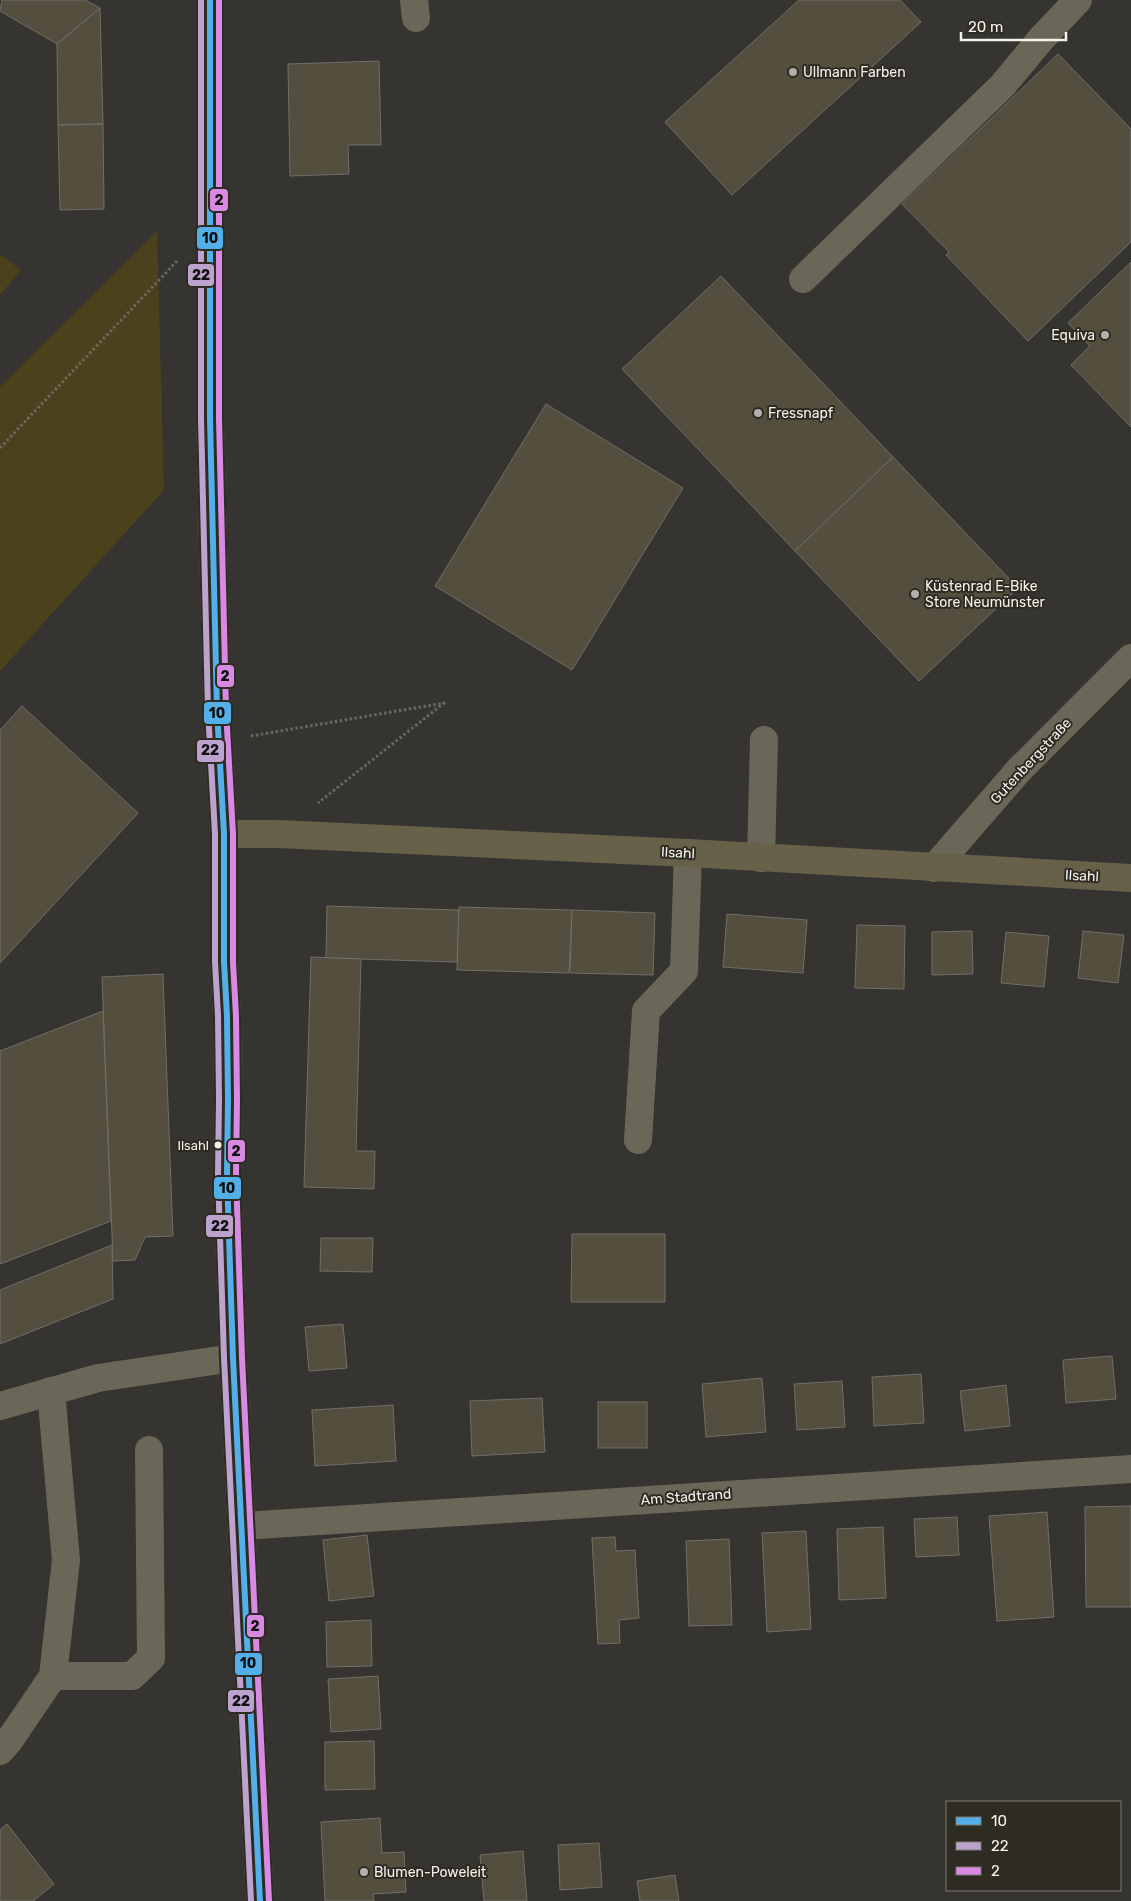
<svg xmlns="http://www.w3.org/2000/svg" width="1131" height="1901" viewBox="0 0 1131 1901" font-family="Rubik,sans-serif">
	<rect width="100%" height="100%" fill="#353430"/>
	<g fill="#4c411d">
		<path d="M157,231l7,259 -164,181v-284z"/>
		<path d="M0,254l21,16 -21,25z"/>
	</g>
	<g fill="#534e3d" stroke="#706f6b">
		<path d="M2,0h83l15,8 -43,36 -57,-33z"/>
		<path d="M799,0h101l21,22 -189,173 -67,-73z"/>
		<path d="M100,8l3,116 -45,1 -1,-81z"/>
		<path d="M1058,54l73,75v113l-103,99 -82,-86 3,-3 -47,-48z"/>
		<path d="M379,61l2,84h-33l1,29 -59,2 -2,-112z"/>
		<path d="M103,124l1,85 -44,1 -2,-85z"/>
		<path d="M1131,262v165l-60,-62 19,-19 -22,-23z"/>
		<path d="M721,276l172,181 -98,94 -173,-182z"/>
		<path d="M546,404l137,84 -111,182 -137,-84z"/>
		<path d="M893,457l125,131 -99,93 -124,-130z"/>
		<path d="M22,706l116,107 -138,150v-233z"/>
		<path d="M327,906l132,4 -2,52 -131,-4z"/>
		<path d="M459,907l113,3 -3,63 -112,-3z"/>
		<path d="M572,910l83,3 -2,62 -83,-2z"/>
		<path d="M727,914l80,6 -4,53 -80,-6z"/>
		<path d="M857,925l48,1 -1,63 -49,-1z"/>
		<path d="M972,931l1,43 -41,1v-43z"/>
		<path d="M1083,931l41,4 -6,48 -40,-5z"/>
		<path d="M1006,932l43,4 -5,51 -43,-4z"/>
		<path d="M311,957l50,2 -5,192h19l-1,38 -70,-2z"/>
		<path d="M163,974l10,262 -28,1 -10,23 -22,1 -11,-284z"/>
		<path d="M103,1011l8,210 -111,43v-213z"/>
		<path d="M572,1234h93v68h-94z"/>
		<path d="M321,1238h52l-1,34 -52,-1z"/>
		<path d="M112,1245l1,54 -113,45v-54z"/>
		<path d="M343,1324l4,44 -38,3 -4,-44z"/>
		<path d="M1112,1356l4,43 -50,4 -3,-43z"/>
		<path d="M921,1374l3,49 -50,3 -2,-49z"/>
		<path d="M762,1378l4,54 -60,5 -4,-53z"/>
		<path d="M842,1381l3,46 -48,3 -3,-46z"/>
		<path d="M1006,1385l4,41 -45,5 -5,-40z"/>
		<path d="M542,1398l3,54 -73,4 -2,-55z"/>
		<rect x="598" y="1402" width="49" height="46"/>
		<path d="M393,1405l3,56 -81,5 -3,-56z"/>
		<path d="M1131,1506v101h-45l-1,-100z"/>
		<path d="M1047,1512l7,105 -57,4 -8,-105z"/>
		<path d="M957,1517l2,38 -43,2 -2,-38z"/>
		<path d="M883,1527l3,71 -47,2 -2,-71z"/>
		<path d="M806,1531l5,98 -44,3 -5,-99z"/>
		<path d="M367,1535l7,61 -45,5 -6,-61z"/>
		<path d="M615,1537l1,14 19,-1 4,68 -20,2 1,23 -22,1 -6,-106z"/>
		<path d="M729,1539l3,86 -43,1 -3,-85z"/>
		<path d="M371,1620l1,46 -45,1 -1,-45z"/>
		<path d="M378,1676l3,53 -50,3 -3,-53z"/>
		<path d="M374,1741l1,48 -50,1v-48z"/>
		<path d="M380,1818l2,35 22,-1 2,40 -33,2 1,7h-49l-4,-79z"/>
		<path d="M7,1824l47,60 -21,17h-33v-71z"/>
		<path d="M599,1843l3,44 -42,3 -2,-45z"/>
		<path d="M523,1851l4,50h-43l-4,-46z"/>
		<path d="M675,1875l4,26h-39l-3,-20z"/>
	</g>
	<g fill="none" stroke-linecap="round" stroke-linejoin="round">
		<g stroke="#6b685d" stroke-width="3" stroke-dasharray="2.5 2.5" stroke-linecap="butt">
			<path d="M0,448l178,-188"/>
			<path d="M251,736l193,-33 -126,100"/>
		</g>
		<g stroke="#6b6758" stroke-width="28">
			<path d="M414,0l2,18"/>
			<path d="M803,279l200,-194 38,-46 37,-39"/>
			<path d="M761,858l3,-118"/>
			<path d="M934,868l85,-98 112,-112"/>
			<path d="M638,1140l8,-129 38,-40 4,-118"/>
			<path d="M0,1406l98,-28 135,-20"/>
			<path d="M242,1526l889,-57"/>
			<path d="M53,1676h79l19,-18 -2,-208"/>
			<path d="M0,1751l9,-10 44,-65 13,-116 -15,-169"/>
		</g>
		<g stroke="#68614a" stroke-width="28">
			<path d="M210,0v418l7,292 7,124v128l3,54 1,83 -1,76 6,183 27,543"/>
			<path d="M224,834h54l410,19 443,25"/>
		</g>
		<defs>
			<path id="bus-1" d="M210,0v418l7,292 7,124v128l3,54 1,83 -1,76 6,183 27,543"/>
			<path id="bus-2" d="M201,0v418l7,292 7,124v128l3,54 1,83 -1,76 6,183 27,543"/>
			<path id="bus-3" d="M219,0v418l7,292 7,124v128l3,54 1,83 -1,76 6,183 27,543"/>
		</defs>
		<use href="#bus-1" stroke="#2e2b23" stroke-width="10"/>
		<use href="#bus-2" stroke="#2e2b23" stroke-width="10"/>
		<use href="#bus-3" stroke="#2e2b23" stroke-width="10"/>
		<use href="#bus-1" stroke="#53afe7" stroke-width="6"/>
		<use href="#bus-2" stroke="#bca3ce" stroke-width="6"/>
		<use href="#bus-3" stroke="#d889e2" stroke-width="6"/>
	</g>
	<g fill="#b1b0ab" stroke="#2e2b23" stroke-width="2">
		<circle cx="793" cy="72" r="5"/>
		<circle cx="1105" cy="335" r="5"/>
		<circle cx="758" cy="413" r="5"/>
		<circle cx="915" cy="594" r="5"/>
		<circle cx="364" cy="1872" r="5"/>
	</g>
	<circle fill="#f4f2ed" stroke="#2e2b23" stroke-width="2" cx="218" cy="1145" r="4.5"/>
	<g text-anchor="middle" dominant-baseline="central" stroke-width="4" stroke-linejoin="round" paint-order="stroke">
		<g font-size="13" fill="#f4f2ed" stroke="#2e2b23" text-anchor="end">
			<text x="209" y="1145">Ilsahl</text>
		</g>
		<g font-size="14" fill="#f4f2ed" stroke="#2e2b23" text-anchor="start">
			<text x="803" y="72">Ullmann Farben</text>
			<text x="1095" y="335" text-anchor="end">Equiva</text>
			<text x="768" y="413">Fressnapf</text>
			<text x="925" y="586">Küstenrad E-Bike<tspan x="925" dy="16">Store Neumünster</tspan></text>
			<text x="374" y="1872">Blumen-Poweleit</text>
		</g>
		<g font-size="14" fill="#f4f2ed" stroke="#2e2b23">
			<text transform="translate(1031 761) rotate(-47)">Gutenbergstraße</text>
			<text transform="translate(678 853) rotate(3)">Ilsahl</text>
			<text transform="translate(1082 876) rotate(3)">Ilsahl</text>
			<text transform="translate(686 1497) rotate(-4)">Am Stadtrand</text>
		</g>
	</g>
	<g stroke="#2e2b23" stroke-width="2">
		<rect x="209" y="188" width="20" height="24" rx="5" fill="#d889e2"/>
		<rect x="196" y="226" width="28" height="24" rx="5" fill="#53afe7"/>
		<rect x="187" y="263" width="28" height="24" rx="5" fill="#bca3ce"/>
		<rect x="216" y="664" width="19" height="24" rx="5" fill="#d889e2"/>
		<rect x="203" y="701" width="29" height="24" rx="5" fill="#53afe7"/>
		<rect x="196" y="739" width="29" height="24" rx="5" fill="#bca3ce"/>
		<rect x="227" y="1139" width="19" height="24" rx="5" fill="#d889e2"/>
		<rect x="213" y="1176" width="29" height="24" rx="5" fill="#53afe7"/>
		<rect x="205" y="1214" width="29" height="24" rx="5" fill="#bca3ce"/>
		<rect x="246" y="1614" width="19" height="24" rx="5" fill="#d889e2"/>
		<rect x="234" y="1652" width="29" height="24" rx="5" fill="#53afe7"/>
		<rect x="227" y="1689" width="28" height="24" rx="5" fill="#bca3ce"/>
	</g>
	<g font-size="14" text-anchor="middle" font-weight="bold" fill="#111">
		<text x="219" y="205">2</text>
		<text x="210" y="243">10</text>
		<text x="201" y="280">22</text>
		<text x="225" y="681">2</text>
		<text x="217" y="718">10</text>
		<text x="210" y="755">22</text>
		<text x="236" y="1156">2</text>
		<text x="227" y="1193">10</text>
		<text x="220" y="1231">22</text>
		<text x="255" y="1631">2</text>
		<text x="248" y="1668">10</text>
		<text x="241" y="1706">22</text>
	</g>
	<rect x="946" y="1801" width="175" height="90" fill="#2e2b23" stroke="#7d7b74"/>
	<rect x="956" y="1817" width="25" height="8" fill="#53afe7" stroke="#7d7b74"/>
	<text x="991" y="1826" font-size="15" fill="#f4f2ed">10</text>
	<rect x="956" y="1842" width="25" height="8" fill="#bca3ce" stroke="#7d7b74"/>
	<text x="991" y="1851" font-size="15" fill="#f4f2ed">22</text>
	<rect x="956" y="1867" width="25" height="8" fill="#d889e2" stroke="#7d7b74"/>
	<text x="991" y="1876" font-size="15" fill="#f4f2ed">2</text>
	<path d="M961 32v8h105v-8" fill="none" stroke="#f4f2ed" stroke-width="2.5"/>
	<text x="968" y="32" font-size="15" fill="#f4f2ed" stroke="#2e2b23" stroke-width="4" paint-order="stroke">20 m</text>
</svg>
